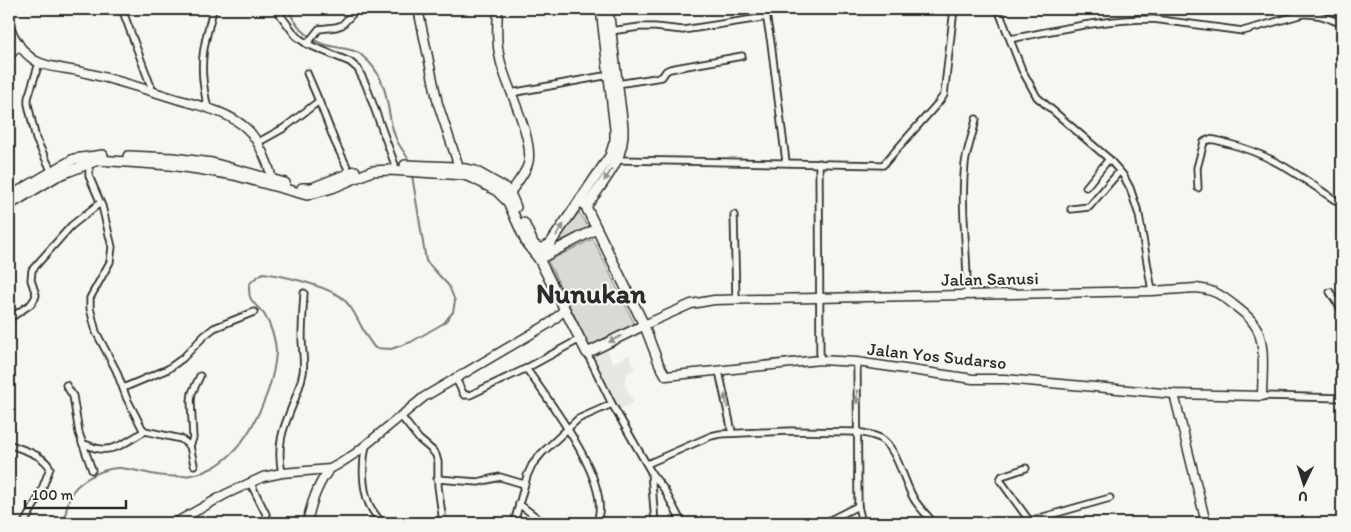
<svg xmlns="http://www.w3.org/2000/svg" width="1351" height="532" viewBox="0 0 1351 532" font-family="Itim,sans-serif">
	<rect width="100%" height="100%" fill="#f6f6f2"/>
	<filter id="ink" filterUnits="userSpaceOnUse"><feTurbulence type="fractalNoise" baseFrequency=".02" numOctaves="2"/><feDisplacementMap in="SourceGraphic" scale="10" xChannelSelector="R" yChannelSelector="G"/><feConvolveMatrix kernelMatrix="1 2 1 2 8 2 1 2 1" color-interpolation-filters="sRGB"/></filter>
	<g filter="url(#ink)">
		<path fill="#e7e7e3" d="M607,350l6,13 16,-8 6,14 -7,3 -4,12 10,18 -14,7 -26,-51z"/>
		<g fill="#d9d9d5" stroke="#828280">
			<path d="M579,212l9,15 -32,16z"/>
			<path d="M593,239l42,86 -45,22 -42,-86z"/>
		</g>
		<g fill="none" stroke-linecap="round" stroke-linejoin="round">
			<g stroke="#7a7a78" stroke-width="2">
				<path d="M288,9c6,14 21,32 38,36 11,3 23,3 33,8 3,2 6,6 9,8 23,24 17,48 27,75 3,10 12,18 15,27"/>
				<path d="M64,523c2,-10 3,-24 9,-32 9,-12 32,-24 47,-23 12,1 24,5 37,7 44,7 72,-10 94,-47 13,-23 23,-48 25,-75 0,-12 -5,-28 -12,-39 -4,-5 -12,-11 -14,-17 -1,-4 -1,-8 -1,-12l4,-5 10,-7c23,3 54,11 75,22 5,2 10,9 13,13 9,13 13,28 24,40l16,1 20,-7 33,-19 9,-11 2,-11 -6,-15 -23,-25 -14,-86"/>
			</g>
			<defs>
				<g id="minor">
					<path d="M122,9l31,83"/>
					<path d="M276,9l20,27 11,8 43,18 8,7 8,16 29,80"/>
					<path d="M765,9l6,34 15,119"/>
					<path d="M998,9l24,61 15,27 72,62 14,16 7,13 9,27 13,76"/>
					<path d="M610,31l30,-4h15l28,3 84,-13"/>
					<path d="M1010,39c47,-9 95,-20 143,-20l90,12 60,-17c15,-1 25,4 39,10"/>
					<path d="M307,44l12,-15 17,-2 6,-2 15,-16"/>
					<path d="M9,57l11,-11"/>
					<path d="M39,63l-11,35v6l8,35 16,33"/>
					<path d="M307,73l12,28"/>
					<path d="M617,84l45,-7 4,-6 4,-2 72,-13"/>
					<path d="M511,93l98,-18"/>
					<path d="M208,109c-5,-22 -8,-43 -3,-66 2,-11 6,-23 8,-34"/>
					<path d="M257,143l27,-15 35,-27 16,41 15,31"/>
					<path d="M618,160l265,5 55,-62 6,-8 10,-86"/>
					<path d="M89,163v13l13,30 10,41 -2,15 -20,36v10l6,24 20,38 11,29 15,29 3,3 36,8 9,7"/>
					<path d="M819,163l1,197"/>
					<path d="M1086,187l23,-28"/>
					<path d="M1198,188l-1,-20 7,-26c7,-5 15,-1 22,1 45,11 72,32 109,57l7,1"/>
					<path d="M1071,209l18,-2 30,-35"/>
					<path d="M734,215l2,84"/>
					<path d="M1330,292l12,18"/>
					<path d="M967,295c1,-44 -7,-87 -2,-131 2,-15 8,-30 11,-45"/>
					<path d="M9,319l22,-15 4,-6 1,-3 -5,-15 1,-10 39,-44 29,-23"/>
					<path d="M587,353l25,51 39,68 4,51"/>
					<path d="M857,362l1,144 4,17"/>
					<path d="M525,369l55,-30"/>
					<path d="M719,371l13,61"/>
					<path d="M455,377l9,18h6l55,-26 3,2c21,30 87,115 68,152"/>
					<path d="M66,385l7,11 6,37 13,37"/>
					<path d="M123,388l45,-19 15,-11 21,-22 10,-8 40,-16"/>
					<path d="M1262,396l80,2"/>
					<path d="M400,415l19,24 13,11 4,5 2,7v24l5,36"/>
					<path d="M82,443c6,2 13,6 19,6 16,2 31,-11 44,-18"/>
					<path d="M9,444c13,6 34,10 41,24l-11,29 -15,26"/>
					<path d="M366,445c-4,18 -4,42 3,59 3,7 8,13 13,19"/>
					<path d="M647,464l64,-28 9,-2 70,-3 67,1c7,1 16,3 23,6 17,9 24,45 34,61 5,9 14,16 19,24"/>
					<path d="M194,465l-4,-19 3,-8 -2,-37 1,-8 8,-17"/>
					<path d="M1026,468l-24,8 -2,4 31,43"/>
					<path d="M282,473c-9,-43 13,-61 21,-100 2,-11 -1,-23 -1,-34 0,-15 1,-31 2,-46"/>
					<path d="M652,474l12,15 18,34"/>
					<path d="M437,479l41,3 22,-5 24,7"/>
					<path d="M250,482l16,32 1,9"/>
					<path d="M519,504l25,19"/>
					<path d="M1029,521l81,-23"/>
					<path d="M917,522l2,1"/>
					<path d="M464,523h5"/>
					<path d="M514,523l13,-47 5,-11 10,-12 36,-34 34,-15"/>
					<path d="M824,523l34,-17"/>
				</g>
				<g id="tertiary">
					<path d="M418,9l20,95 21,63v4"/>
					<path d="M498,9c-1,18 -2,36 3,54 6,25 34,77 27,101 -3,10 -12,20 -18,29"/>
					<path d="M9,26c5,12 13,26 25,34 13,8 32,8 48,12 29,6 59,16 88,25 25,8 57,13 77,32 11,10 25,40 25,55"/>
					<path d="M1196,288c18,2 24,6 38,17 7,6 15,11 20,19 13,16 8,52 8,72l-88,-2 -169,-15h-32l-116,-17 -37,-2 -154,16 -7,-12 -15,-39 47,-21 23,-4 438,-9z"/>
					<path d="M1174,394l32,129"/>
					<path d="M175,523l51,-29 37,-17 19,-4 48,-4 9,-5 17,-11 68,-56 126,-74 11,-10 3,-5"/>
					<path d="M307,523c4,-19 10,-39 23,-54"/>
				</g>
				<g id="secondary">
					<path d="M128,156l45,2 39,5 73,20"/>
					<path d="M405,165l50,2 20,4 30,17 5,5 6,14"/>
					<path d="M302,188h10l43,-17"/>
					<path d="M9,197l65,-38 29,-4"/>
					<path d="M9,205l48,-29 41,-16 72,5 28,4 36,6 73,20 25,-7 40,-17 18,-1 74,5 9,3 24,13 11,11 19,42 12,15 48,94 57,-28 -58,-118 -5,-9"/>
					<path d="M586,207c18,-27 39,-47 37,-80l-15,-118"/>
					<path d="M524,223l10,22 7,4 9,-5 60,-88 5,-16v-11l-14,-120"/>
					<path d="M539,259l57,-30"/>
				</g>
			</defs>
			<use href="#minor" stroke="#2b2b2b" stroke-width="9"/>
			<use href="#tertiary" stroke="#2b2b2b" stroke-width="11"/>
			<use href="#secondary" stroke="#2b2b2b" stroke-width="12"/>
			<use href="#minor" stroke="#f6f6f2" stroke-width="5.5"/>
			<use href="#tertiary" stroke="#f6f6f2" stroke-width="8"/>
			<use href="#secondary" stroke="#f6f6f2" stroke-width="9"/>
		</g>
		<defs><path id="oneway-solid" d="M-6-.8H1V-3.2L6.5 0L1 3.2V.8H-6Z" transform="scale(1.25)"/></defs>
		<g fill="#90908e">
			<use href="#oneway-solid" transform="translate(608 175) rotate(124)"/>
			<use href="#oneway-solid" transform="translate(560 230) rotate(-57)"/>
			<use href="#oneway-solid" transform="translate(615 339) rotate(153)"/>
			<use href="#oneway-solid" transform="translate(857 397) rotate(90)"/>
			<use href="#oneway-solid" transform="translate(726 401) rotate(-102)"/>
		</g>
	</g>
	<g text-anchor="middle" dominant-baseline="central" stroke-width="4.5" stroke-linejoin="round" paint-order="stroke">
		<g font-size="18" fill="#2b2b2b" stroke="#f6f6f2">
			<text transform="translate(990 279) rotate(-1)">Jalan Sanusi</text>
			<text transform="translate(937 356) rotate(6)">Jalan Yos Sudarso</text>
		</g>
		<g font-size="28" font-weight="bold" fill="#2b2b2b" stroke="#f6f6f2">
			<text x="591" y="293">Nunukan</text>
		</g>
	</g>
	<rect width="1351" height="532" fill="none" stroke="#f6f6f2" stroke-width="30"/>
	<rect x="15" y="15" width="1321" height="502" fill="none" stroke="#2b2b2b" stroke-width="2" filter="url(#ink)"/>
	<g transform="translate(1304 484) rotate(184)" stroke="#f6f6f2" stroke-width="4" paint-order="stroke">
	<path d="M0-4L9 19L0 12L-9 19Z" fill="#2b2b2b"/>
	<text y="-8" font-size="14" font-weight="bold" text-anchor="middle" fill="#2b2b2b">U</text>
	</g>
	<path d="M25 500v8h101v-8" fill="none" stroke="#2b2b2b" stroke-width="2.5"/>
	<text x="32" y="500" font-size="15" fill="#2b2b2b" stroke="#f6f6f2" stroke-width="4" paint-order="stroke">100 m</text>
</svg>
